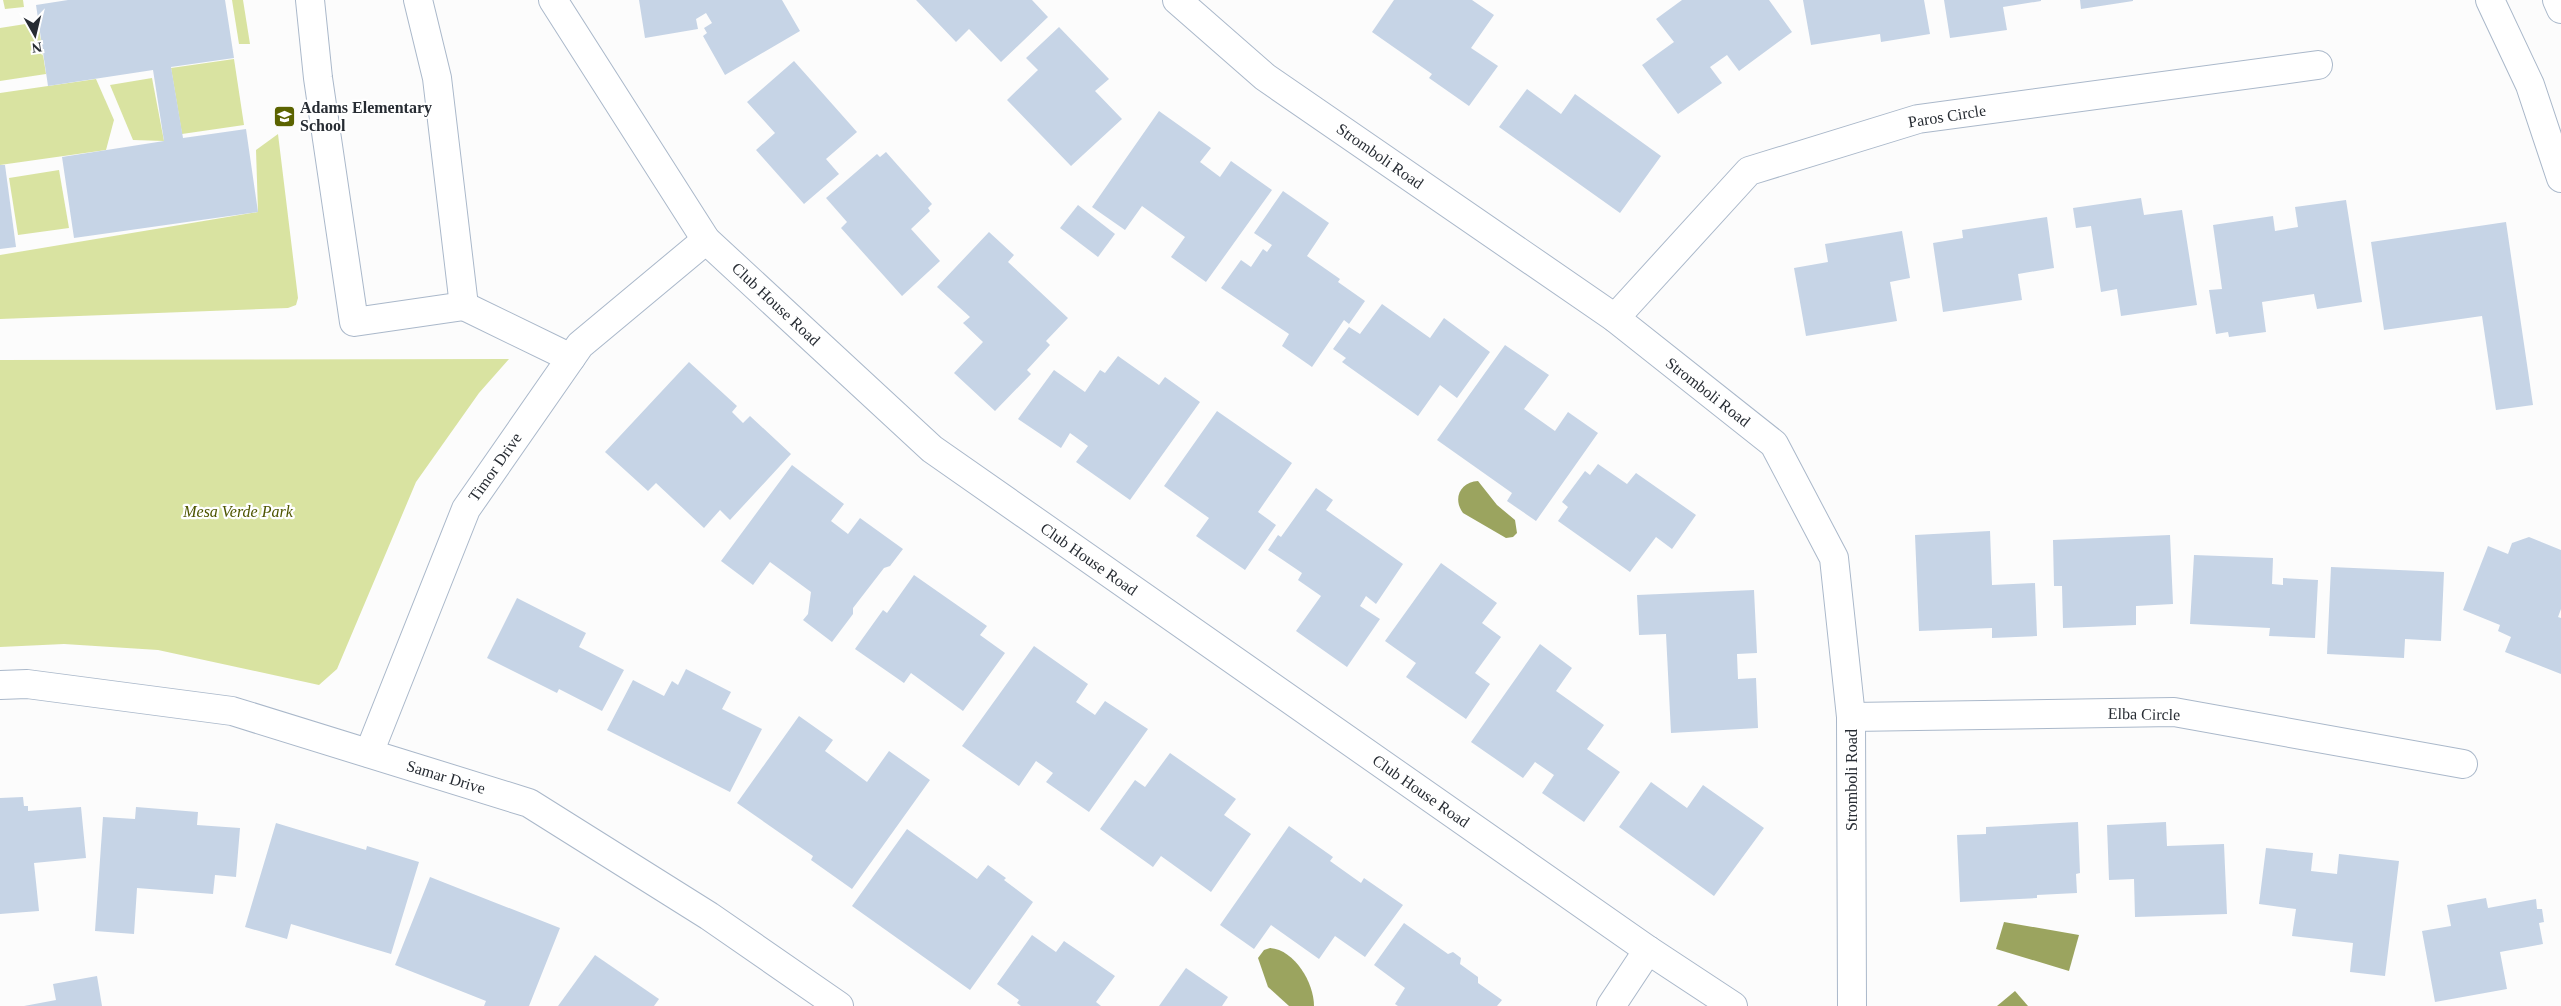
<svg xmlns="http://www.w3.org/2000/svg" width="2561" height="1006" viewBox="0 0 2561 1006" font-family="Georgia,serif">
	<rect width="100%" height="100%" fill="#fcfcfc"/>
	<g fill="#d9e3a1">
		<path d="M3,0h20l1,7 -19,2z"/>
		<path d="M232,0h11l7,44h-11z"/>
		<path d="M38,22l8,52 -46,7v-53z"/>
		<path d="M234,59l10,66 -62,9 -11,-66z"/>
		<path d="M152,78l12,63 -31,-1 -23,-55z"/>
		<path d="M96,79l18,41 -8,30 -106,15v-72z"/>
		<path d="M278,134l20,164 -2,7 -8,3 -288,11v-64l258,-43 -2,-62z"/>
		<path d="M59,170l10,58 -51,7 -9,-57z"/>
		<path d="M509,359l-30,34 -63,89 -79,187 -18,16 -161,-35 -94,-6 -64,3v-287z"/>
	</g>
	<g fill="#9ba45f">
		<path d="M1478,481l19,24 18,15 2,13 -4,4 -7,1 -43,-25c-11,-15 -2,-31 15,-32z"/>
		<path d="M2004,922l75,13 -10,36 -73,-22z"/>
		<path d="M1270,948c25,2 44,35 44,58h-25l-21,-19 -10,-29 6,-8z"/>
		<path d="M2015,991l13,15h-31z"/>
	</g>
	<g fill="#c6d4e6">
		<path d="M68,0h157l9,58 -63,9 12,71 63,-9 12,83 -184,26 -12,-81 102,-16 -11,-71 -105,16 -12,-81z"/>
		<path d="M639,0h143l18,31 -75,44 -22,-39 4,-3 -3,-5 8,-5 -6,-10 -10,6 2,10 -53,9z"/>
		<path d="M916,0h116l16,17 -47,45 -32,-33 -13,13z"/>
		<path d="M1394,0h78l22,15 -23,33 27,18 -29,40 -40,-28 3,-4 -60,-42z"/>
		<path d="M1682,0h87l23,32 -53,39 -12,-16 -17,12 12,16 -44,31 -36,-49 32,-23 -18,-23z"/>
		<path d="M1803,0h121l6,34 -49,8 -1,-8 -69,11z"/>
		<path d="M1944,0h97v1l-38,6 4,23 -57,8z"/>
		<path d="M2080,0h53v1l-52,8z"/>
		<path d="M1059,27l50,52 -14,12 27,28 -51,47 -64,-66 31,-30 -12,-12z"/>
		<path d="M794,61l63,71 -31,27 13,15 -35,30 -48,-54 19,-17 -28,-31z"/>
		<path d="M1527,89l34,25 14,-20 86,62 -41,57 -121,-86z"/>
		<path d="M1159,111l52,37 -11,14 20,15 11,-16 41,29 -66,92 -35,-25 14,-20 -43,-31 -17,24 -33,-23z"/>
		<path d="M886,152l46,52 -4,4 2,3 -19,18 29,32 -38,35 -61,-68 6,-6 -21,-24 51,-44 3,3z"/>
		<path d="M0,165h5l11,82 -16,2z"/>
		<path d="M1283,191l46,32 -22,33 33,23 -2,3 27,19 -16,23 -5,-4 -32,47 -30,-21 7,-12 -68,-46 20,-28 10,7 12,-18 4,3 5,-7 -18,-12z"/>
		<path d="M2141,198l3,17 38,-5 15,95 -76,11 -4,-27 -16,3 -10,-66 -15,2 -3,-20z"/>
		<path d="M2346,200l16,102 -45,7 -3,-15 -52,8 4,30 -37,5 -1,-5 -12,2 -7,-44 13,-1 -9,-64 60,-9 2,15 23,-4 -3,-20z"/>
		<path d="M1078,205l37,29 -17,23 -38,-29z"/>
		<path d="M2047,217l7,51 -36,6 4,26 -79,12 -10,-69 30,-5 -1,-8z"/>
		<path d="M2506,222l27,183 -37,5 -14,-94 -98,14 -13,-88z"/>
		<path d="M1902,231l8,47 -20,4 7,39 -91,15 -12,-68 34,-6 -3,-18z"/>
		<path d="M989,232l25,23 -6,7 60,56 -22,23 4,4 -23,25 4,4 -36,37 -41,-38 29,-31 -20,-19 7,-6 -33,-30z"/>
		<path d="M1382,304l48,34 14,-20 46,34 -33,46 -17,-13 -22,31 -76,-54 4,-4 -13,-9 16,-22 11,7z"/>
		<path d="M1505,345l44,30 -25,34 31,22 13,-19 30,21 -62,88 -29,-20 5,-8 -75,-53z"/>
		<path d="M1118,356l41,29 6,-8 35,25 -70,98 -54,-38 12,-16 -18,-13 -9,15 -43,-29 36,-49 31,22 15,-22 5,3z"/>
		<path d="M689,362l48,44 -5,6 11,11 7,-7 41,38 -61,66 -10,-10 -16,18 -48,-45 -8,8 -43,-39z"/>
		<path d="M1217,411l75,52 -34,49 18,13 -31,45 -49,-34 13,-18 -45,-32z"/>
		<path d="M1598,464l29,20 9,-11 60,42 -24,34 -16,-12 -26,35 -72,-51 10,-14 -6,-5 23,-31 5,4z"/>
		<path d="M792,465l52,39 -13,17 17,13 12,-16 43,31 -13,17 -6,2 -31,40v6l-21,28 -29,-22 5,-6 3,-22 -41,-30 -17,23 -32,-24z"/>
		<path d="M1316,488l17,12 -7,10 77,54 -27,40 -10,-8 -6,10 20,13 -33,48 -51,-36 25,-35 -23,-16 4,-7 -34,-23 10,-15 3,2z"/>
		<path d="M1990,531l2,54 43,-2 2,53 -45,2v-10l-73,3 -4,-96z"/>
		<path d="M2170,535l3,69 -37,2v19l-73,3 -1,-42h-8l-1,-46z"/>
		<path d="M2529,537l32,13v59l-3,8 3,1v56l-56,-22 6,-15 -13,-6 2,-6 -37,-15 25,-64 20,8 4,-11z"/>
		<path d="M2194,555l79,3 -1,26 11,1v-7l35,2 -3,58 -46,-2 1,-8 -80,-4z"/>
		<path d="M1441,563l56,40 -15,20 19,14 -26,36 15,11 -24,35 -60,-42 10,-14 -31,-22z"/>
		<path d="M2331,567l113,5 -3,69 -36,-2 -1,19 -77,-4z"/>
		<path d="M914,575l73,51 -7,9 25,18 -42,58 -52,-38 -7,10 -49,-34 28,-39 4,3z"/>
		<path d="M1754,590l3,63 -20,1 1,25 18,-1 2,50 -87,5 -5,-99 -27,1 -2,-40z"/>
		<path d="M517,598l69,35 -7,14 45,23 -22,41 -43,-22 -2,4 -70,-35z"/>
		<path d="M1540,644l32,24 -16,23 48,34 -17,24 33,23 -36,50 -42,-29 12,-18 -19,-13 -12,16 -52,-36z"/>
		<path d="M1034,646l54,38 -12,18 19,13 10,-14 43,28 -59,83 -43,-30 7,-9 -17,-12 -17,25 -57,-40z"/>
		<path d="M686,669l45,23 -9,17 40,20 -32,63 -123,-62 26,-50 31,16 8,-15 6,4z"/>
		<path d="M799,716l34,24 -8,11 42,31 22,-31 41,29 -78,109 -41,-29 2,-4 -76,-53z"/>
		<path d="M1170,753l66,46 -12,16 27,19 -40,58 -50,-36 -8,11 -53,-38 35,-49 10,7z"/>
		<path d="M1651,782l36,26 16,-23 61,43 -50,68 -95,-69z"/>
		<path d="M23,797l1,9h4v5l53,-4 5,51 -52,5 5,48 -39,3v-116z"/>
		<path d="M136,807l62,5 -1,13 43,3 -4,49 -21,-2 -2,19 -76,-6 -3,46 -39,-3 8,-114 32,2z"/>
		<path d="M2078,822l2,51 -4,1 1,19 -40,2v3l-77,4 -3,-67 29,-1v-7z"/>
		<path d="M2166,822l1,24 57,-2 3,70 -92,3 -1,-38 -25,1 -2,-55z"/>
		<path d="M276,823l90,27 1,-4 52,16 -28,92 -100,-30 -4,15 -42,-12z"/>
		<path d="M1289,826l44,31 -3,4 31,22 3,-5 39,27 -38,52 -30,-21 -16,23 -48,-34 -17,24 -34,-24z"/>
		<path d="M907,829l70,50 11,-14 18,13 -2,2 29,22 -63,88 -118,-84z"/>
		<path d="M2266,848l47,5 -2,18 26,3 2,-20 60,7 -14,115 -35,-4 3,-29 -61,-7 4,-27 -37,-5z"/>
		<path d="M430,877l130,51 -31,78h-45l2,-5 -91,-36z"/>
		<path d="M2486,898l2,10 48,-9 1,10h5l2,13 -5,1 4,21 -43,8 7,37 -72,13 -13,-71 29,-5 -4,-21z"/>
		<path d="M1404,923l44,31 5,-2 8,6 -1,6 18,13v6l24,17 -5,6h-99l-3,-2 10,-16 -31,-23z"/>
		<path d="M1032,935l24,17 8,-11 51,35 -19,26 5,4h-80l-4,-3 2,-3 -22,-16z"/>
		<path d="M595,955l64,44 -5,7h-96z"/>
		<path d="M1186,968l42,29 -6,9h-63z"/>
		<path d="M97,976l5,30h-78l32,-6 -3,-16z"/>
	</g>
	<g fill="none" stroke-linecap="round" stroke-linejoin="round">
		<defs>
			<g id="minor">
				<path d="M310,0l8,78 36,244 110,-16"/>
				<path d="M418,0l19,78 27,228 107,52"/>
				<path d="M553,0l153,240 226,209 716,501 85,56"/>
				<path d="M1177,0l88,77 350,241 159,126 60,114 17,159 1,289"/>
				<path d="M2490,0l40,85 31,93"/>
				<path d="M2557,0l4,9"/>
				<path d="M1615,318l134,-147 169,-52 400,-54"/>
				<path d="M0,685l27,-1 205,27 297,92 180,113 130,90"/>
				<path d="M1851,717l323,-5 289,52"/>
				<path d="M369,753l97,-244 114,-164 126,-105"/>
				<path d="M1611,1006l37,-56"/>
			</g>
		</defs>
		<use href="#minor" stroke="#aab8ca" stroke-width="30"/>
		<use href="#minor" stroke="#fff" stroke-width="28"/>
	</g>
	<defs>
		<symbol id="school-square" viewBox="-11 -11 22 22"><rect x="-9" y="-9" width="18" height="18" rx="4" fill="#5b6300" stroke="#fff"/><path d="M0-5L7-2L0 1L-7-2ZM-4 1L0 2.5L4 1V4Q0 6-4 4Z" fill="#fff"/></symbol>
	</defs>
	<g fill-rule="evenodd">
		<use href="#school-square" x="272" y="104" width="25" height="25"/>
	</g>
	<g text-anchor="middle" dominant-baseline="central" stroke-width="4.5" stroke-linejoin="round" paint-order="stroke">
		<g font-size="16" font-weight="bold" fill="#272c33" stroke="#fff" text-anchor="start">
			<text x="300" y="107">Adams Elementary<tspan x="300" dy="18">School</tspan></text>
		</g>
		<g font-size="16" fill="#272c33" stroke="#fff">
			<text transform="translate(1947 116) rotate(-9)">Paros Circle</text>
			<text transform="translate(1380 156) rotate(35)">Stromboli Road</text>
			<text transform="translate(776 304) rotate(43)">Club House Road</text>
			<text transform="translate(1708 392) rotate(38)">Stromboli Road</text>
			<text transform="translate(495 467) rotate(-55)">Timor Drive</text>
			<text transform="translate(1089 559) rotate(35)">Club House Road</text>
			<text transform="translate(2144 714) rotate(1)">Elba Circle</text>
			<text transform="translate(446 777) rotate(17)">Samar Drive</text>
			<text transform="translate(1851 780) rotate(-90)">Stromboli Road</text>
			<text transform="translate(1421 791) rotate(35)">Club House Road</text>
		</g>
		<g font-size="16" font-style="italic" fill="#4e5500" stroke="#fff">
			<text x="238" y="511">Mesa Verde Park</text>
		</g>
	</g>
	<g transform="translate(35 35) rotate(172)" stroke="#ffffff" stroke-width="4" paint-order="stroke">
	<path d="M0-4L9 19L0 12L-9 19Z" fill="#272c33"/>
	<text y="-8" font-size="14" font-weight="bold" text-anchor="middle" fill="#272c33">N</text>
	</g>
</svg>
